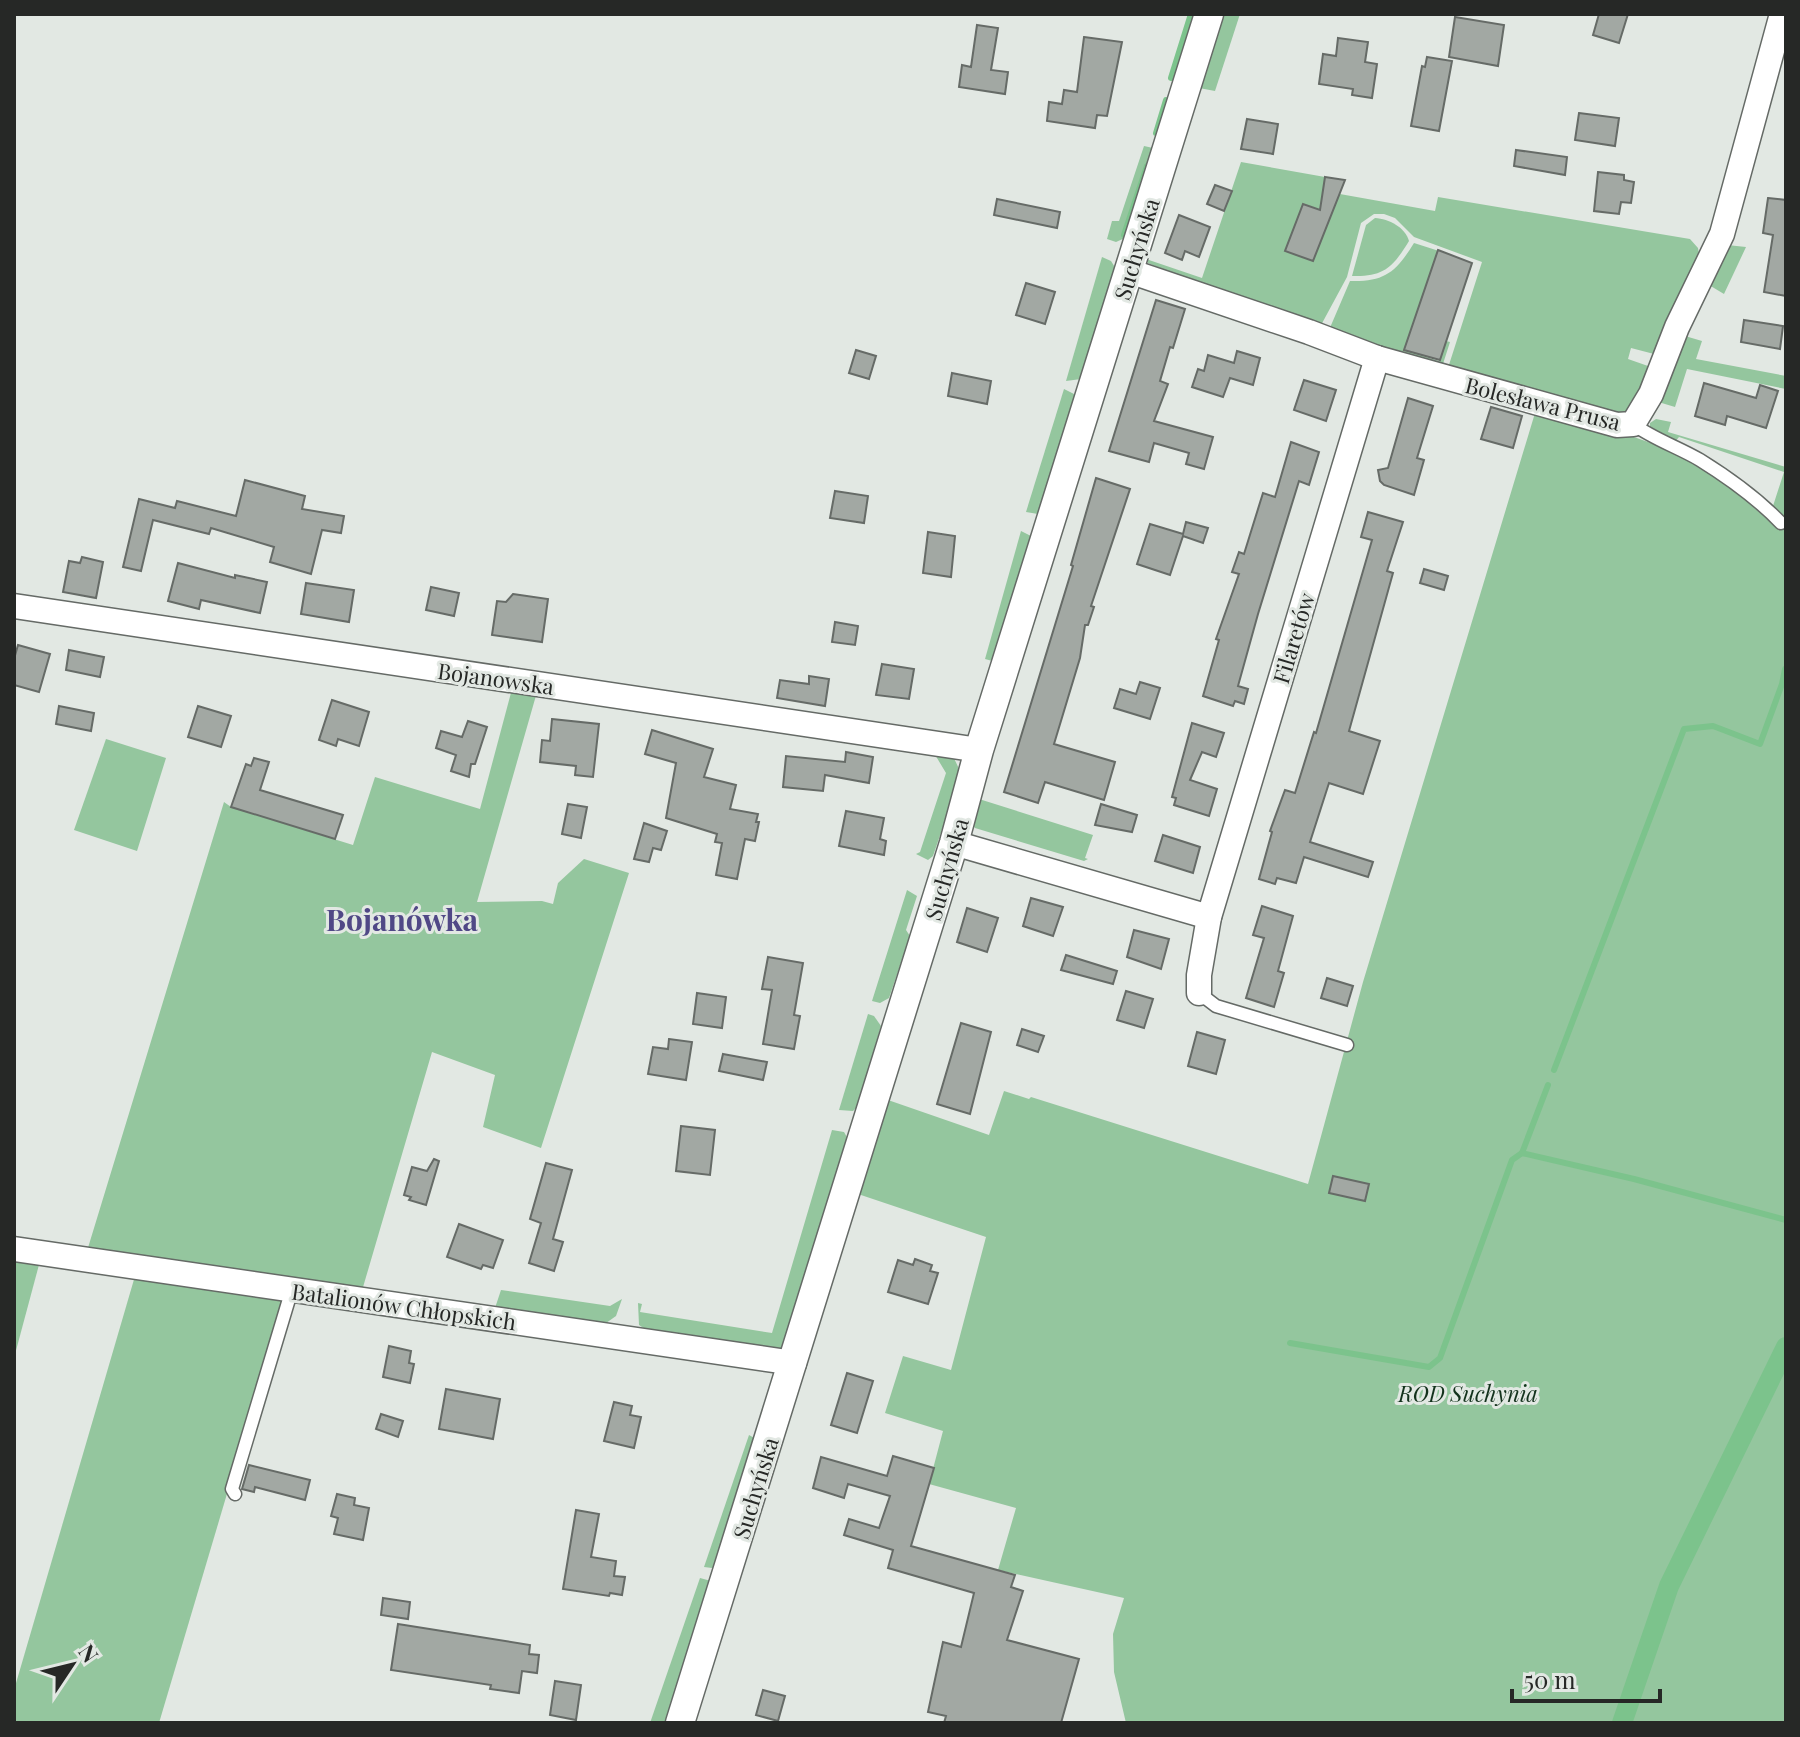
<svg xmlns="http://www.w3.org/2000/svg" width="1800" height="1737" viewBox="0 0 1800 1737" font-family="'Playfair Display',serif">
	<rect width="100%" height="100%" fill="#e2e8e3"/>
	<g fill="#94c69e">
		<path d="M1222,14h18l-25,77 -16,-3z"/>
		<path d="M1144,146l9,2 -28,90 -9,4 -9,-3 5,-18h7z"/>
		<path d="M1241,162l84,15 -2,14 112,20 3,-14 252,42 8,9 2,12 -46,94 -23,-6 -3,11 20,7 4,5 -27,44 -178,-44 35,-109 -68,-25 -19,-19 -11,-4h-10l-13,9 -14,54 -27,50 -103,-36 -69,-28 -2,-4 56,19z"/>
		<path d="M1375,218c14,1 30,9 34,23 -16,26 -25,36 -57,35l14,-51z"/>
		<path d="M1414,243l25,8 -34,99 34,11 7,-20 4,1 -8,25 -113,-37 21,-49c35,1 46,-9 64,-38z"/>
		<path d="M1727,245l19,2 -22,47 -15,-9z"/>
		<path d="M1102,257l9,4 5,8 -35,110 -15,2z"/>
		<path d="M1685,336l17,5 -6,18 90,17v13l-99,-20 -12,38 -20,-6z"/>
		<path d="M1064,389l12,6 -38,119 -12,-2z"/>
		<path d="M1535,413c53,11 109,22 158,49 30,17 56,41 82,64l11,-7v821l-119,243 -48,140h-493l-12,-51 -1,-38 11,-36 -126,-28 18,-62 -87,-24 14,-53 -58,-18 18,-57 48,14 35,-133 -128,-43 30,-94 101,35 15,-44 25,8 2,-2 277,87 55,-202z"/>
		<path d="M1656,419l15,3 -3,10 118,35v51l-13,-12 11,-34 -105,-35 -5,6 -24,-15v-5z"/>
		<path d="M1021,531l12,6 -37,125 -11,-3z"/>
		<path d="M512,689l25,3 -60,210 65,-1 11,3 5,-21 26,-24 45,14 -88,275 -58,-21 12,-52 -63,-23 -71,242 -274,-43 137,-449 7,5 122,38 22,-68 105,32z"/>
		<path d="M106,739l60,19 -29,93 -63,-21z"/>
		<path d="M934,753l18,1 9,19 -28,83 -5,4 -12,-6 4,-2 26,-79z"/>
		<path d="M979,799l114,36 -8,23 3,1 -4,2 -109,-33 -2,-3z"/>
		<path d="M907,890l10,6 -11,34 4,6 -21,62 -9,5 -8,-2z"/>
		<path d="M868,1014l6,2 7,10 -24,81 -4,4 -14,-1z"/>
		<path d="M832,1130l12,2 4,7 -66,210 -7,2 -127,-20 -9,-6 -1,-22 4,1 -2,8 132,21z"/>
		<path d="M14,1257l26,4 -26,97z"/>
		<path d="M135,1276l148,22v7l-124,418h-145v-33z"/>
		<path d="M501,1290l109,16 12,-7 -6,17 -17,12 -105,-17z"/>
		<path d="M1786,1358v365h-157l46,-136z"/>
		<path d="M749,1435l7,4 -39,127 -5,2 -8,-1z"/>
		<path d="M700,1578l11,3 -41,142h-20z"/>
	</g>
	<g fill="none" stroke-linecap="round" stroke-linejoin="round">
		<g stroke="#7cc38c" stroke-width="6">
			<path d="M1171,78l20,-64"/>
			<path d="M1156,133l10,-33"/>
			<path d="M1124,235l23,-69"/>
			<path d="M1554,1070l130,-341 29,-3 47,18 22,-60 3,-15"/>
			<path d="M1522,1153l26,-68"/>
			<path d="M1290,1343l139,24 11,-9 72,-198 10,-7 112,26 152,41"/>
		</g>
		<path stroke="#7cc38c" stroke-width="20" d="M1622,1723l47,-137 117,-239"/>
	</g>
	<g fill="#a2a8a3" stroke="#666b67" stroke-width="2">
		<path d="M1599,14h29l-9,29 -26,-8z"/>
		<path d="M1455,17l49,8 -6,41 -49,-9z"/>
		<path d="M977,25l21,3 -7,42 17,2 -3,22 -46,-7 3,-22 9,2z"/>
		<path d="M1084,37l38,5 -15,74 -10,-1 -2,13 -48,-7 2,-19 13,2 2,-14 13,2z"/>
		<path d="M1338,38l30,4 -3,20 12,2 -5,34 -20,-3 1,-6 -34,-5 4,-30 13,2z"/>
		<path d="M1427,57l25,4 -13,70 -28,-5 11,-60 3,1z"/>
		<path d="M1579,113l40,5 -4,28 -40,-6z"/>
		<path d="M1247,119l31,5 -5,30 -32,-5z"/>
		<path d="M1516,150l51,7 -2,18 -51,-9z"/>
		<path d="M1598,172l26,3v5l10,2 -3,21 -10,-1 -2,12 -25,-3z"/>
		<path d="M1325,177l20,3 -32,81 -28,-10 18,-47 17,6z"/>
		<path d="M1215,185l17,6 -8,20 -17,-7z"/>
		<path d="M1768,198l18,2v96l-22,-4 9,-57 -10,-2z"/>
		<path d="M997,199l63,13 -3,16 -63,-13z"/>
		<path d="M1179,215l31,12 -11,30 -14,-6 -3,9 -17,-7z"/>
		<path d="M1438,250l34,13 -32,97 -36,-10z"/>
		<path d="M1026,283l29,9 -10,32 -29,-9z"/>
		<path d="M1156,300l29,9 -12,39 -3,-1 -10,34 8,3 -14,37 59,16 -9,32 -18,-5 3,-11 -35,-10 -5,19 -40,-11z"/>
		<path d="M1744,320l39,6 -3,23 -39,-7z"/>
		<path d="M856,350l20,6 -7,23 -20,-6z"/>
		<path d="M1237,351l23,7 -7,27 -23,-7 -7,19 -31,-10 6,-18 6,2 4,-16 26,8z"/>
		<path d="M952,373l39,8 -4,23 -39,-8z"/>
		<path d="M1304,380l32,10 -10,31 -32,-11z"/>
		<path d="M1704,383l52,15 4,-13 18,6 -12,37 -39,-12 -2,9 -30,-9z"/>
		<path d="M1408,398l25,8 -16,52 7,2 -10,35 -30,-10 -4,-4 -2,-11 10,-2z"/>
		<path d="M1491,407l31,9 -9,32 -32,-9z"/>
		<path d="M1291,442l28,10 -10,33 -10,-4 -41,133 -20,72 10,3 -4,15 -9,-3 -2,5 -30,-10 16,-56 -3,-1 23,-65 -7,-2 7,-20 5,2 19,-61 12,4z"/>
		<path d="M1096,478l34,11 -39,117 3,1 -6,18h-3l-5,33 -26,86 61,18 -11,38 -59,-18 -7,21 -34,-11 69,-226 -2,-1z"/>
		<path d="M245,480l60,16 -3,13 42,7 -3,17 -19,-3 -11,44 -41,-12 4,-15 -63,-19 -2,6 -56,-14 -12,51 -18,-4 16,-68 36,9 2,-7 59,15z"/>
		<path d="M835,491l33,5 -4,27 -34,-5z"/>
		<path d="M1368,512l35,10 -16,49 6,2 -44,158 31,10 -17,53 -34,-11 -19,59 63,20 -5,15 -64,-20 -8,26 -19,-5 -2,6 -16,-5 13,-47 -2,-1 15,-41 10,3 19,-61 2,1 56,-193 -11,-3z"/>
		<path d="M1186,522l22,6 -5,15 -20,-7 -13,39 -33,-11 13,-40 33,10z"/>
		<path d="M928,532l27,4 -4,41 -28,-4z"/>
		<path d="M82,557l21,5 -7,36 -33,-6 6,-31 11,2z"/>
		<path d="M178,563l57,15v-3l32,7 -7,31 -59,-13 -2,9 -31,-8z"/>
		<path d="M1424,569l24,7 -4,14 -24,-7z"/>
		<path d="M306,583l48,7 -5,32 -48,-8z"/>
		<path d="M431,587l28,6 -5,23 -28,-6z"/>
		<path d="M513,594l35,5 -6,43 -50,-7 5,-34 9,1z"/>
		<path d="M835,622l23,4 -3,19 -23,-3z"/>
		<path d="M18,645l32,9 -11,38 -25,-7v-26z"/>
		<path d="M69,650l35,7 -4,20 -34,-7z"/>
		<path d="M882,664l32,5 -5,30 -33,-4z"/>
		<path d="M809,676l20,3 -4,27 -48,-8 3,-18 29,4z"/>
		<path d="M1140,682l20,6 -10,31 -36,-11 6,-19 16,5z"/>
		<path d="M332,700l37,12 -10,34 -21,-7 -2,7 -17,-6z"/>
		<path d="M59,706l35,7 -3,18 -35,-7z"/>
		<path d="M198,706l33,10 -10,31 -33,-10z"/>
		<path d="M552,719l47,5 -6,53 -18,-2 1,-9 -36,-4 2,-22 8,1z"/>
		<path d="M468,721l19,6 -12,37h-4l-2,13 -18,-6 5,-16 -20,-7 5,-17 21,6z"/>
		<path d="M1192,723l32,10 -8,24 -14,-5 -12,28 27,9 -8,27 -35,-11 2,-7 -4,-1z"/>
		<path d="M652,730l61,19 -9,28 32,8 -6,24 28,5 -2,8h3l-4,19 -10,-2 -8,40 -21,-4 6,-32 -7,-1 2,-8 -51,-16 10,-55 -31,-9z"/>
		<path d="M846,752l27,5 -4,26 -44,-8 -2,16 -40,-4 3,-31 59,6z"/>
		<path d="M254,758l15,4 -9,28 83,25 -8,24 -104,-32 15,-43 5,2z"/>
		<path d="M568,804l19,3 -6,31 -19,-4z"/>
		<path d="M1101,804l36,11 -5,17 -37,-7z"/>
		<path d="M846,811l38,7 -4,21 6,2 -2,14 -45,-9z"/>
		<path d="M644,823l23,8 -6,19 -8,-2 -4,14 -15,-3z"/>
		<path d="M1163,835l37,12 -7,26 -38,-12z"/>
		<path d="M1031,898l32,9 -10,29 -30,-10z"/>
		<path d="M1262,906l31,10 -15,55 6,2 -10,34 -28,-9 18,-60 -11,-3z"/>
		<path d="M967,908l31,10 -11,34 -30,-10z"/>
		<path d="M1134,930l35,9 -8,30 -34,-12z"/>
		<path d="M1066,955l51,16 -4,13 -52,-14z"/>
		<path d="M768,957l35,6 -9,52 6,1 -6,33 -31,-5 9,-54 -10,-1z"/>
		<path d="M1327,978l26,8 -6,20 -26,-8z"/>
		<path d="M1126,991l27,8 -9,29 -27,-8z"/>
		<path d="M697,993l29,4 -4,31 -29,-4z"/>
		<path d="M961,1023l30,9 -21,82 -33,-10z"/>
		<path d="M1022,1029l22,7 -6,16 -21,-7z"/>
		<path d="M1197,1032l28,8 -9,34 -28,-8z"/>
		<path d="M669,1039l23,3 -6,38 -38,-6 5,-27 15,2z"/>
		<path d="M723,1054l44,8 -4,18 -44,-9z"/>
		<path d="M681,1126l34,4 -5,45 -34,-4z"/>
		<path d="M434,1159l5,2 -13,44 -17,-5 2,-3 -7,-2 8,-28 15,4z"/>
		<path d="M546,1163l26,7 -19,69 10,3 -9,29 -25,-8 12,-40 -11,-4z"/>
		<path d="M1333,1176l36,8 -4,17 -36,-8z"/>
		<path d="M459,1224l44,16 -10,28 -10,-3 -2,4 -34,-12z"/>
		<path d="M915,1259l17,6 -2,6 8,2 -10,31 -40,-12 10,-32 15,5z"/>
		<path d="M389,1346l22,5 -2,12 5,1 -4,19 -27,-6z"/>
		<path d="M847,1373l26,8 -16,52 -26,-8z"/>
		<path d="M446,1389l54,10 -7,40 -54,-10z"/>
		<path d="M614,1402l18,4 -2,9 11,2 -7,31 -30,-7z"/>
		<path d="M381,1414l22,7 -5,16 -22,-8z"/>
		<path d="M893,1456l41,12 -23,78 104,29 -4,12 12,4 -16,49 72,19 -18,64h-117l2,-7 -18,-4 15,-70 18,5 13,-54 -86,-25 5,-18 -49,-15 5,-16 30,9 11,-32 -42,-12 -4,14 -31,-10 8,-31 66,19z"/>
		<path d="M249,1465l61,15 -5,20 -50,-13 -1,5 -12,-3z"/>
		<path d="M337,1494l18,4 -1,7 15,3 -6,32 -29,-6 4,-16 -7,-2z"/>
		<path d="M576,1510l23,4 -8,43 25,4 -2,15 11,1 -3,18 -12,-2 -1,3 -46,-7z"/>
		<path d="M383,1598l27,4 -2,17 -27,-4z"/>
		<path d="M398,1624l132,21 -1,9 10,1 -2,18 -15,-2 -3,22 -29,-4 1,-4 -100,-15z"/>
		<path d="M555,1681l26,4 -5,35 -26,-5z"/>
		<path d="M763,1690l22,6 -7,25 -22,-6z"/>
	</g>
	<g fill="none" stroke-linecap="round" stroke-linejoin="round">
		<defs>
			<g id="service">
				<path d="M1633,424c20,15 45,23 67,36 29,18 57,38 81,63"/>
				<path d="M1199,993l17,13 131,39"/>
				<path d="M235,1494l-3,-5 60,-200"/>
			</g>
			<g id="minor">
				<path d="M1129,271l180,61 68,26 240,67 16,-1 18,-30 26,-67 45,-93 60,-220"/>
				<path d="M14,606l965,144"/>
				<path d="M954,843l255,74"/>
				<path d="M1199,993v-18l10,-58 168,-559"/>
				<path d="M14,1249l780,114"/>
			</g>
			<path id="tertiary" d="M680,1723l274,-880 25,-93 230,-736"/>
		</defs>
		<use href="#service" stroke="#656a66" stroke-width="15"/>
		<use href="#minor" stroke="#656a66" stroke-width="27"/>
		<use href="#tertiary" stroke="#656a66" stroke-width="31"/>
		<use href="#service" stroke="#fff" stroke-width="12"/>
		<use href="#minor" stroke="#fff" stroke-width="24"/>
		<use href="#tertiary" stroke="#fff" stroke-width="28"/>
	</g>
	<g text-anchor="middle" dominant-baseline="central" stroke-width="6" stroke-linejoin="round" paint-order="stroke">
		<g font-size="22" fill="#262826" stroke="#e2e8e3">
			<text transform="translate(1136 249) rotate(-73)">Suchyńska</text>
			<text transform="translate(1543 403) rotate(14)">Bolesława Prusa</text>
			<text transform="translate(1293 638) rotate(-73)">Filaretów</text>
			<text transform="translate(496 678) rotate(8)">Bojanowska</text>
			<text transform="translate(946 869) rotate(-74)">Suchyńska</text>
			<text transform="translate(404 1306) rotate(8)">Batalionów Chłopskich</text>
			<text transform="translate(755 1488) rotate(-73)">Suchyńska</text>
		</g>
		<g font-size="22" font-style="italic" fill="#13321c" stroke="#e2e8e3">
			<text x="1468" y="1393">ROD Suchynia</text>
		</g>
		<g font-size="30" font-weight="bold" fill="#504886" stroke="#e2e8e3">
			<text x="402" y="919">Bojanówka</text>
		</g>
	</g>
	<rect width="1800" height="1737" fill="none" stroke="#262826" stroke-width="32"/>
	<g transform="translate(72 1665) rotate(55)" stroke="#e2e8e3" stroke-width="6" paint-order="stroke">
	<path d="M0-6L14 30L0 20L-14 30Z" fill="#262826"/>
	<text y="-12" font-size="22" font-weight="bold" text-anchor="middle" fill="#262826">N</text>
	</g>
	<path d="M1512 1689v12h148v-12" fill="none" stroke="#262826" stroke-width="4"/>
	<text x="1524" y="1689" font-size="24" fill="#262826" stroke="#e2e8e3" stroke-width="6" paint-order="stroke">50 m</text>
</svg>
